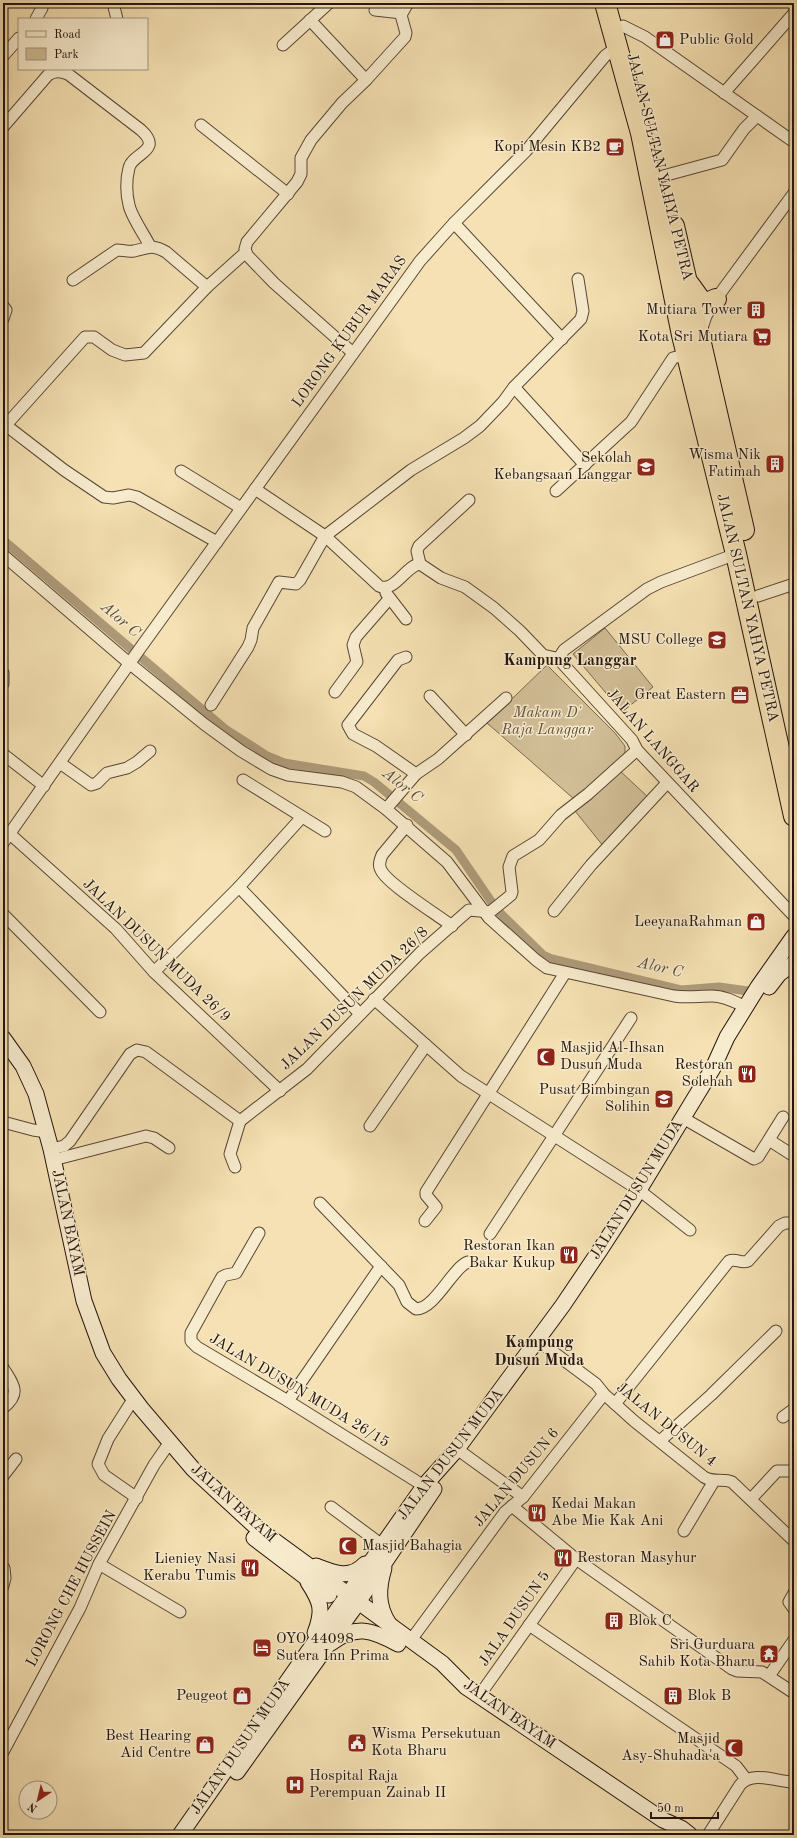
<svg xmlns="http://www.w3.org/2000/svg" width="797" height="1838" viewBox="0 0 797 1838" font-family="'Old Standard TT',serif">
	<rect width="100%" height="100%" fill="#f5e1b3"/>
	<filter id="stains"><feTurbulence type="fractalNoise" baseFrequency=".005" numOctaves="4"/><feColorMatrix values="0 0 0 0 .2 0 0 0 0 .09 0 0 0 0 .02 0 0 0 .5 -.17"/></filter>
	<radialGradient id="worn" r=".72"><stop offset=".6" stop-color="#630" stop-opacity="0"/><stop offset="1" stop-color="#630" stop-opacity=".3"/></radialGradient>
	<g fill="#d1be97" stroke="#7a6952">
		<path d="M605,628l48,59 -31,25 -49,-58z"/>
		<path d="M547,665l68,68 10,13v11l-51,42 -87,-76z"/>
		<path d="M619,770l30,28 -45,49 -29,-36z"/>
	</g>
	<g fill="none" stroke-linecap="round" stroke-linejoin="round">
		<path stroke="#ae9b7a" stroke-width="9" d="M3,540l222,189 42,27 17,7 80,13 10,6 82,68 41,60 46,45 9,4 129,31 38,-3 29,4"/>
		<defs>
			<g id="street">
				<path d="M113,3l4,16"/>
				<path d="M375,10l27,3"/>
				<path d="M36,19l6,-11 1,-5"/>
				<path d="M310,20l56,60"/>
				<path d="M623,26l22,11 149,105"/>
				<path d="M283,45l46,-42"/>
				<path d="M3,56l16,-18"/>
				<path d="M724,93l70,-80"/>
				<path d="M201,125l87,69"/>
				<path d="M3,127l45,-52c7,-4 11,-4 20,-1l73,56c23,21 -9,23 -12,38 -3,11 -3,26 0,37 2,11 16,31 21,41"/>
				<path d="M663,176l59,-16 22,-31 13,-13"/>
				<path d="M454,223l108,116"/>
				<path d="M73,280l44,-30c6,0 11,2 17,1 14,-3 18,-7 32,1l41,35"/>
				<path d="M3,306l3,4 -3,9"/>
				<path d="M701,331l5,-15 10,-17 78,-106"/>
				<path d="M353,353l-79,-70 -27,-28 -2,-6 2,-7 50,-60 4,-8v-16l10,-18 31,-37 24,-23 39,-43 1,-4 -5,-18 7,-12"/>
				<path d="M514,387l71,78"/>
				<path d="M3,423l61,47 40,27 9,1 16,-3 8,2 80,45"/>
				<path d="M6,425l79,-88h9l18,13 13,5 19,-2 63,-66 39,-35"/>
				<path d="M181,471l60,37"/>
				<path d="M255,489l70,47 54,50c15,8 27,-21 41,-22l21,14 24,9 29,21 26,23 23,24 17,4"/>
				<path d="M556,491l75,-69 42,-64 14,-4"/>
				<path d="M736,554l-75,28 -14,7 -83,61 -4,6 3,8 69,76 5,10 157,166"/>
				<path d="M3,555l126,108 75,61 37,27 30,18 17,6 54,7 14,5 30,22 61,53 42,56 47,42 11,8 127,28c13,2 25,0 38,0 12,0 23,6 34,11"/>
				<path d="M420,564l-3,-13 2,-5 50,-46"/>
				<path d="M386,593l20,26"/>
				<path d="M758,596l36,-12"/>
				<path d="M406,657l-8,3 -50,65 5,9 23,12 40,28"/>
				<path d="M3,673v11"/>
				<path d="M335,692l22,-30 -4,-17 3,-8 33,-38"/>
				<path d="M430,696l36,39"/>
				<path d="M211,705l37,-58 3,-7 2,-12 26,-46 17,2 4,-4 25,-44 86,-66 53,-32 16,-12 23,-24 11,-15 67,-68 2,-8 -5,-32"/>
				<path d="M3,754l41,32"/>
				<path d="M60,763l31,22 6,-2 10,-10 20,-5 10,-6 13,-11"/>
				<path d="M243,780l82,51"/>
				<path d="M386,809l30,-35 22,-15 68,-61"/>
				<path d="M407,825l-25,30c-2,5 -4,10 -1,15 6,14 57,45 71,56"/>
				<path d="M10,834l106,95 38,43 126,119"/>
				<path d="M3,843l138,-196 279,-386 34,-38 72,-72 79,-95 12,-9"/>
				<path d="M239,887l121,127"/>
				<path d="M554,911l37,-46 76,-82"/>
				<path d="M3,914l97,98"/>
				<path d="M154,972l85,-85 63,-70"/>
				<path d="M374,999l87,77 178,114 51,40"/>
				<path d="M683,1118l71,41 4,-2 25,-40"/>
				<path d="M240,1121l67,-52 113,-116 49,-43 21,2 21,-17 1,-3 -3,-25 4,-11 26,-16 22,-25 27,-21 49,-44"/>
				<path d="M3,1122l30,8 14,2"/>
				<path d="M370,1126l56,-81"/>
				<path d="M769,1140l25,16"/>
				<path d="M51,1149l13,-3 6,-5 60,-87 7,-4 9,2 94,69"/>
				<path d="M53,1160l93,-24 8,2 15,10"/>
				<path d="M235,1167l-5,-13 10,-33"/>
				<path d="M320,1203l79,82 8,17 9,7c19,0 37,-42 52,-47"/>
				<path d="M425,1221l11,-14 -10,-12v-3l139,-219"/>
				<path d="M259,1233l-23,40 -10,2 -4,2 -31,56v8l6,6 91,54 136,85"/>
				<path d="M490,1234l141,-216"/>
				<path d="M537,1340l59,44 8,10 30,27 70,56c9,6 19,1 28,5l62,59"/>
				<path d="M3,1368c10,16 19,25 0,40"/>
				<path d="M134,1398l-26,41 -10,25 6,11 33,23"/>
				<path d="M288,1401l93,-135"/>
				<path d="M615,1404l114,-143c7,-3 12,3 19,0l31,-35 6,-3h9"/>
				<path d="M783,1417l11,-8"/>
				<path d="M660,1441l51,-46 65,-64"/>
				<path d="M457,1449l66,48"/>
				<path d="M3,1476l13,-17"/>
				<path d="M751,1499l26,-28h17"/>
				<path d="M512,1506l64,53 156,110 5,2 25,1 32,21"/>
				<path d="M331,1507l51,38"/>
				<path d="M684,1531l30,-50"/>
				<path d="M99,1564l81,48"/>
				<path d="M3,1586l2,-8 -1,-10"/>
				<path d="M794,1593l-5,9 5,7"/>
				<path d="M529,1625l207,141 10,13"/>
				<path d="M411,1640l94,-128 18,-15 81,-103"/>
				<path d="M769,1676l25,-36"/>
				<path d="M479,1696l97,-137"/>
				<path d="M3,1752l77,-144 19,-44 55,-99 16,-23"/>
				<path d="M708,1835l32,-50c13,-15 37,-3 54,-3"/>
			</g>
			<g id="secondary">
				<path d="M769,987l10,-13 15,-11"/>
				<path d="M3,1038l20,28 13,28 15,55 33,152 19,52 16,26 22,29 52,61 64,59 185,135 24,24 197,133 18,8 9,7"/>
				<path d="M254,1538l75,57"/>
				<path d="M316,1566c18,7 34,14 49,-2"/>
				<path d="M384,1568c-6,20 -7,38 5,56"/>
				<path d="M308,1582c13,20 16,28 7,51"/>
				<path d="M331,1643c25,-19 41,-13 67,1"/>
				<path d="M237,1772l115,-161 82,-122"/>
				<path d="M180,1835l244,-349 33,-37 106,-144 37,-55 39,-60 74,-122 14,-31 31,-50 36,-51"/>
			</g>
			<g id="highway">
				<path d="M605,3l36,130 41,202 54,219 58,262"/>
				<path d="M674,226l70,304"/>
				<path d="M689,284l13,18 5,1 9,-4"/>
			</g>
		</defs>
		<use href="#street" stroke="#584736" stroke-width="13"/>
		<use href="#secondary" stroke="#24140c" stroke-width="17"/>
		<use href="#highway" stroke="#24140c" stroke-width="22"/>
		<use href="#street" stroke="#f8ecce" stroke-width="11"/>
		<use href="#secondary" stroke="#f8ecce" stroke-width="15"/>
		<use href="#highway" stroke="#f5e1b3" stroke-width="20"/>
	</g>
	<defs>
		<symbol id="shop-square" viewBox="-11 -11 22 22"><rect x="-9" y="-9" width="18" height="18" rx="4" fill="#8f2418" stroke="#f8ecce"/><path d="M-5-2.5h2.3a2.7 3.5 0 0 1 5.4 0H5L5.5 6h-11ZM-1.5-2.5h3a1.5 2.3 0 0 0-3 0Z" fill="#fff"/></symbol>
		<symbol id="cafe-square" viewBox="-11 -11 22 22"><rect x="-9" y="-9" width="18" height="18" rx="4" fill="#8f2418" stroke="#f8ecce"/><path d="M-5.5-4.5H6V0H3Q3 3.5 0 3.5H-2.5Q-5.5 3.5-5.5 0ZM3-3.2v2h1.7v-2ZM-6 4.5H4V6H-6Z" fill="#fff"/></symbol>
		<symbol id="building-square" viewBox="-11 -11 22 22"><rect x="-9" y="-9" width="18" height="18" rx="4" fill="#8f2418" stroke="#f8ecce"/><path d="M-4-6H4V6H1V3H-1V6H-4ZM-2.5-4.3h1.7v1.8h-1.7ZM.8-4.3h1.7v1.8H.8ZM-2.5-1h1.7V.8h-1.7ZM.8-1h1.7V.8H.8Z" fill="#fff"/></symbol>
		<symbol id="supermarket-square" viewBox="-11 -11 22 22"><rect x="-9" y="-9" width="18" height="18" rx="4" fill="#8f2418" stroke="#f8ecce"/><path d="M-6-5.5h2.5l.6 2H6L4.5 2H-2.5L-4.4-4H-6ZM-1.5 3.2a1.3 1.3 0 1 0 .1 0ZM3 3.2a1.3 1.3 0 1 0 .1 0Z" fill="#fff"/></symbol>
		<symbol id="school-square" viewBox="-11 -11 22 22"><rect x="-9" y="-9" width="18" height="18" rx="4" fill="#8f2418" stroke="#f8ecce"/><path d="M0-5L7-2L0 1L-7-2ZM-4 1L0 2.5L4 1V4Q0 6-4 4Z" fill="#fff"/></symbol>
		<symbol id="university-square" viewBox="-11 -11 22 22"><rect x="-9" y="-9" width="18" height="18" rx="4" fill="#8f2418" stroke="#f8ecce"/><path d="M0-5L7-2L0 1L-7-2ZM-4 1L0 2.5L4 1V4Q0 6-4 4Z" fill="#fff"/></symbol>
		<symbol id="office-square" viewBox="-11 -11 22 22"><rect x="-9" y="-9" width="18" height="18" rx="4" fill="#8f2418" stroke="#f8ecce"/><path d="M-6-3h4V-5.5h4V-3h4V5H-6ZM-1-4.5V-3h2v-1.5ZM-6 0V1H6V0Z" fill="#fff"/></symbol>
		<symbol id="mosque-square" viewBox="-11 -11 22 22"><rect x="-9" y="-9" width="18" height="18" rx="4" fill="#8f2418" stroke="#f8ecce"/><path d="M3.5-4.9A6 6 0 1 0 3.5 4.9A5 5 0 1 1 3.5-4.9Z" fill="#fff"/></symbol>
		<symbol id="restaurant-square" viewBox="-11 -11 22 22"><rect x="-9" y="-9" width="18" height="18" rx="4" fill="#8f2418" stroke="#f8ecce"/><path d="M-5-6h1v4h1v-4h1v4h1v-4h1v5L-1.5 .5V6h-2V.5L-5-1ZM5-6V6H3V1.5H1.5Q1.5-4 5-6Z" fill="#fff"/></symbol>
		<symbol id="hotel-square" viewBox="-11 -11 22 22"><rect x="-9" y="-9" width="18" height="18" rx="4" fill="#8f2418" stroke="#f8ecce"/><path d="M-6-4.5h1.5V1H6V5H4.5V3h-9V5H-6ZM-4 0a1.8 1.8 0 1 1 3.6 0ZM.5 0V-2.5h3Q6-2.5 6 0Z" fill="#fff"/></symbol>
		<symbol id="temple-square" viewBox="-11 -11 22 22"><rect x="-9" y="-9" width="18" height="18" rx="4" fill="#8f2418" stroke="#f8ecce"/><path d="M0-6L5-2H3V0L6.5 2.5H4V6H1.5V3h-3V6H-4V2.5H-6.5L-3 0V-2H-5Z" fill="#fff"/></symbol>
		<symbol id="civic-square" viewBox="-11 -11 22 22"><rect x="-9" y="-9" width="18" height="18" rx="4" fill="#8f2418" stroke="#f8ecce"/><path d="M-.6-6.5H3V-4.5H.6V-3L4-1V1h2V6H-6V1h2V-1L-.6-3ZM-1.2 2.5V6h2.4V2.5Z" fill="#fff"/></symbol>
		<symbol id="hospital-square" viewBox="-11 -11 22 22"><rect x="-9" y="-9" width="18" height="18" rx="4" fill="#8f2418" stroke="#f8ecce"/><path d="M-5-5h3v3.5h4V-5h3V5h-3V1.5h-4V5h-3Z" fill="#fff"/></symbol>
	</defs>
	<g fill-rule="evenodd">
		<use href="#shop-square" x="654" y="29" width="22" height="22"/>
		<use href="#cafe-square" x="604" y="136" width="22" height="22"/>
		<use href="#building-square" x="745" y="299" width="22" height="22"/>
		<use href="#supermarket-square" x="751" y="326" width="22" height="22"/>
		<use href="#building-square" x="764" y="453" width="22" height="22"/>
		<use href="#school-square" x="635" y="456" width="22" height="22"/>
		<use href="#university-square" x="706" y="629" width="22" height="22"/>
		<use href="#office-square" x="729" y="684" width="22" height="22"/>
		<use href="#shop-square" x="745" y="911" width="22" height="22"/>
		<use href="#mosque-square" x="535" y="1046" width="22" height="22"/>
		<use href="#restaurant-square" x="736" y="1063" width="22" height="22"/>
		<use href="#school-square" x="653" y="1088" width="22" height="22"/>
		<use href="#restaurant-square" x="558" y="1244" width="22" height="22"/>
		<use href="#restaurant-square" x="526" y="1502" width="22" height="22"/>
		<use href="#mosque-square" x="337" y="1535" width="22" height="22"/>
		<use href="#restaurant-square" x="552" y="1547" width="22" height="22"/>
		<use href="#restaurant-square" x="239" y="1557" width="22" height="22"/>
		<use href="#building-square" x="603" y="1610" width="22" height="22"/>
		<use href="#hotel-square" x="251" y="1637" width="22" height="22"/>
		<use href="#temple-square" x="758" y="1643" width="22" height="22"/>
		<use href="#shop-square" x="231" y="1685" width="22" height="22"/>
		<use href="#building-square" x="662" y="1685" width="22" height="22"/>
		<use href="#civic-square" x="346" y="1732" width="22" height="22"/>
		<use href="#shop-square" x="194" y="1734" width="22" height="22"/>
		<use href="#mosque-square" x="723" y="1737" width="22" height="22"/>
		<use href="#hospital-square" x="284" y="1774" width="22" height="22"/>
	</g>
	<g text-anchor="middle" dominant-baseline="central" stroke-width="3" stroke-linejoin="round" paint-order="stroke">
		<g font-size="15" fill="#24140c" stroke="#f8ecce" text-anchor="end">
			<text x="679" y="40" text-anchor="start">Public Gold</text>
			<text x="601" y="147">Kopi Mesin KB2</text>
			<text x="742" y="310">Mutiara Tower</text>
			<text x="748" y="337">Kota Sri Mutiara</text>
			<text x="761" y="455">Wisma Nik<tspan x="761" dy="17">Fatimah</tspan></text>
			<text x="632" y="458">Sekolah<tspan x="632" dy="17">Kebangsaan Langgar</tspan></text>
			<text x="703" y="640">MSU College</text>
			<text x="726" y="695">Great Eastern</text>
			<text x="742" y="922">LeeyanaRahman</text>
			<text x="560" y="1048" text-anchor="start">Masjid Al-Ihsan<tspan x="560" dy="17">Dusun Muda</tspan></text>
			<text x="733" y="1065">Restoran<tspan x="733" dy="17">Solehah</tspan></text>
			<text x="650" y="1090">Pusat Bimbingan<tspan x="650" dy="17">Solihin</tspan></text>
			<text x="555" y="1246">Restoran Ikan<tspan x="555" dy="17">Bakar Kukup</tspan></text>
			<text x="551" y="1504" text-anchor="start">Kedai Makan<tspan x="551" dy="17">Abe Mie Kak Ani</tspan></text>
			<text x="362" y="1546" text-anchor="start">Masjid Bahagia</text>
			<text x="577" y="1558" text-anchor="start">Restoran Masyhur</text>
			<text x="236" y="1559">Lieniey Nasi<tspan x="236" dy="17">Kerabu Tumis</tspan></text>
			<text x="628" y="1621" text-anchor="start">Blok C</text>
			<text x="276" y="1639" text-anchor="start">OYO 44098<tspan x="276" dy="17">Sutera Inn Prima</tspan></text>
			<text x="755" y="1645">Sri Gurduara<tspan x="755" dy="17">Sahib Kota Bharu</tspan></text>
			<text x="228" y="1696">Peugeot</text>
			<text x="687" y="1696" text-anchor="start">Blok B</text>
			<text x="371" y="1734" text-anchor="start">Wisma Persekutuan<tspan x="371" dy="17">Kota Bharu</tspan></text>
			<text x="191" y="1736">Best Hearing<tspan x="191" dy="17">Aid Centre</tspan></text>
			<text x="720" y="1739">Masjid<tspan x="720" dy="17">Asy-Shuhada'a</tspan></text>
			<text x="309" y="1776" text-anchor="start">Hospital Raja<tspan x="309" dy="17">Perempuan Zainab II</tspan></text>
		</g>
		<g font-size="15" fill="#24140c" stroke="#f8ecce">
			<text transform="translate(659 167) rotate(76)">JALAN SULTAN YAHYA PETRA</text>
			<text transform="translate(350 332) rotate(-54)">LORONG KUBUR MARAS</text>
			<text transform="translate(747 608) rotate(77)">JALAN SULTAN YAHYA PETRA</text>
			<text transform="translate(652 741) rotate(49)">JALAN LANGGAR</text>
			<text transform="translate(156 951) rotate(44)">JALAN DUSUN MUDA 26/9</text>
			<text transform="translate(355 999) rotate(-44)">JALAN DUSUN MUDA 26/8</text>
			<text transform="translate(637 1190) rotate(-58)">JALAN DUSUN MUDA</text>
			<text transform="translate(67 1223) rotate(78)">JALAN BAYAM</text>
			<text transform="translate(299 1391) rotate(31)">JALAN DUSUN MUDA 26/15</text>
			<text transform="translate(666 1425) rotate(39)">JALAN DUSUN 4</text>
			<text transform="translate(451 1455) rotate(-52)">JALAN DUSUN MUDA</text>
			<text transform="translate(517 1478) rotate(-50)">JALAN DUSUN 6</text>
			<text transform="translate(233 1504) rotate(42)">JALAN BAYAM</text>
			<text transform="translate(72 1589) rotate(-62)">LORONG CHE HUSSEIN</text>
			<text transform="translate(515 1619) rotate(-55)">JALA DUSUN 5</text>
			<text transform="translate(509 1715) rotate(35)">JALAN BAYAM</text>
			<text transform="translate(241 1747) rotate(-55)">JALAN DUSUN MUDA</text>
		</g>
		<g font-size="15" font-style="italic" fill="#61503d" stroke="#f8ecce">
			<text x="547" y="713">Makam D'<tspan x="547" dy="17">Raja Langgar</tspan></text>
		</g>
		<g font-size="16" font-style="italic" fill="#5b4a38" stroke="#f8ecce">
			<text transform="translate(120 620) rotate(40)">Alor C</text>
			<text transform="translate(402 786) rotate(38)">Alor C</text>
			<text transform="translate(660 968) rotate(13)">Alor C</text>
		</g>
		<g font-size="16" font-weight="bold" fill="#24140c" stroke="#f8ecce">
			<text x="570" y="661">Kampung Langgar</text>
			<text x="539" y="1343">Kampung<tspan x="539" dy="18">Dusun Muda</tspan></text>
		</g>
	</g>
	<rect width="797" height="1838" fill="none" stroke="#f5e1b3" stroke-width="16"/>
	<rect x="4" y="4" width="789" height="1830" fill="none" stroke="#24140c" stroke-width="2"/>
	<rect x="8" y="8" width="781" height="1822" fill="none" stroke="#24140c"/>
	<rect x="18" y="18" width="130" height="52" fill="#f8ecce" stroke="#a39680"/>
	<rect x="26" y="31" width="20" height="6" fill="#f8ecce" stroke="#a39680"/>
	<text x="54" y="38" font-size="12" fill="#24140c">Road</text>
	<rect x="26" y="48" width="20" height="12" fill="#d1be97" stroke="#a39680"/>
	<text x="54" y="58" font-size="12" fill="#24140c">Park</text>
	<g transform="translate(38 1800) rotate(215)"><circle r="19" fill="#f8ecce" stroke="#a39680"/>
	<path d="M0-3L7 15L0 10L-7 15Z" fill="#8f2418"/>
	<text y="-6" font-size="11" font-weight="bold" text-anchor="middle" fill="#24140c">N</text>
	</g>
	<path d="M651 1812v6h67v-6" fill="none" stroke="#24140c" stroke-width="2"/>
	<text x="657" y="1812" font-size="12" fill="#24140c" stroke="#f8ecce" stroke-width="3" paint-order="stroke">50 m</text>
	<rect width="100%" height="100%" filter="url(#stains)"/>
	<rect width="100%" height="100%" fill="url(#worn)"/>
</svg>
